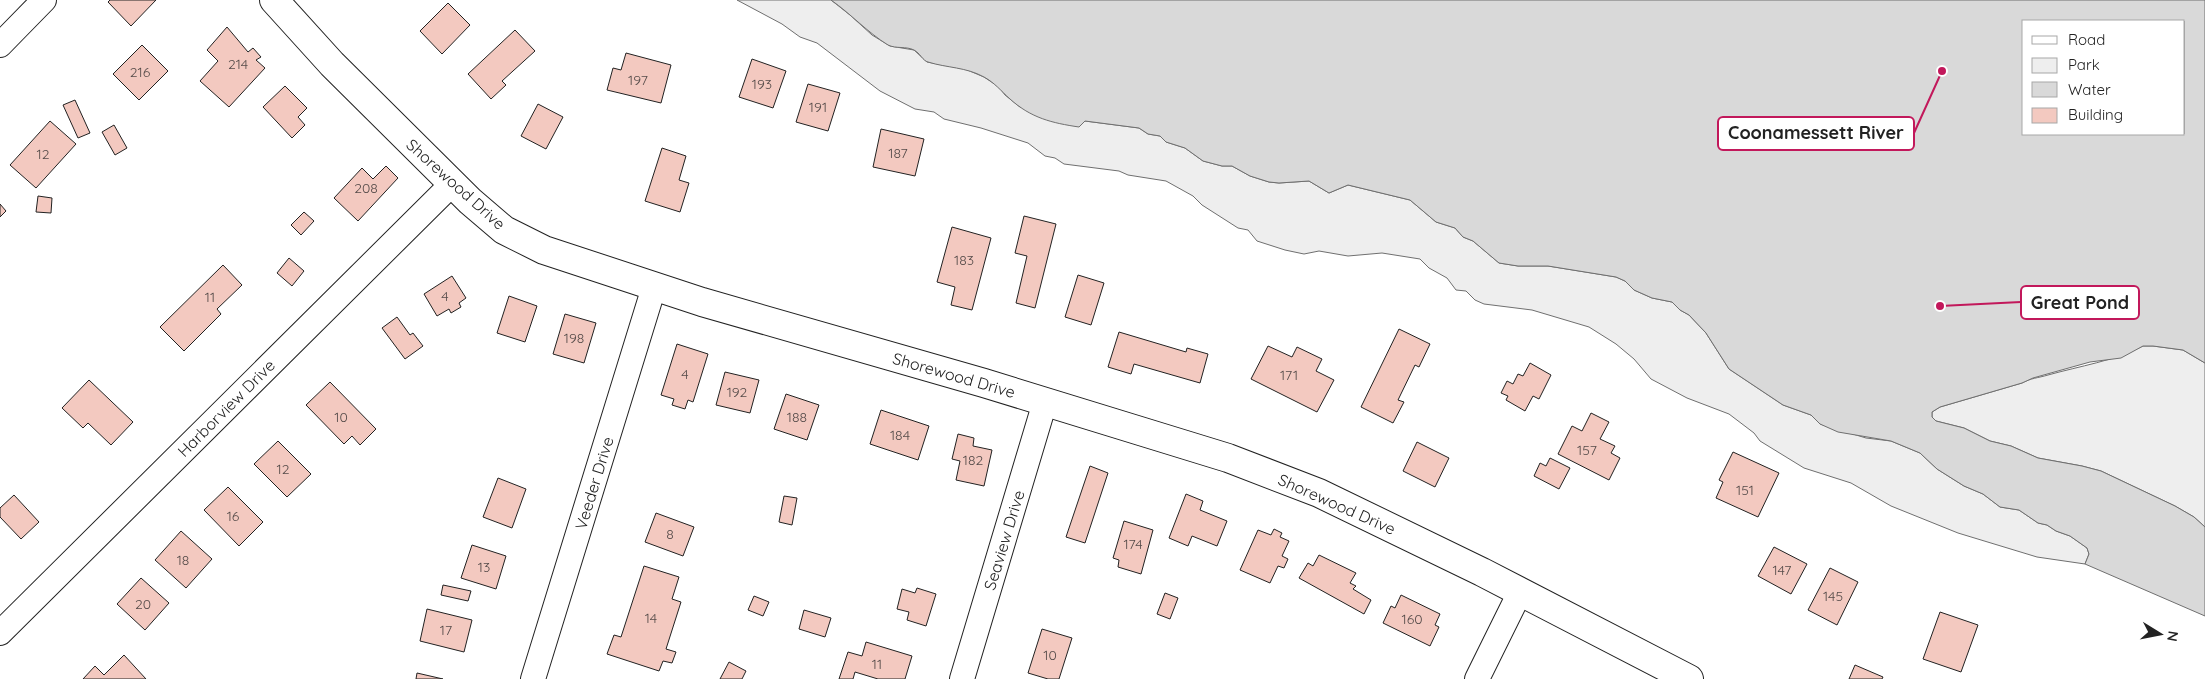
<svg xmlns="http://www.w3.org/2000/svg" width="2205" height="679" viewBox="0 0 2205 679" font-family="Quicksand,sans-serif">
	<rect width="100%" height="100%" fill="#fff"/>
	<g fill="#eee" stroke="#6f6f6f">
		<path d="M737,0h94l19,15 22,20 18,11 24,4 13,12 38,7 19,8 15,10 6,8 15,12 65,14 54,7 9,6 12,2 6,6 19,6 18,13 19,5h10l18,10 19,6 10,1 30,-2 20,12 19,-8 62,15 26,22 19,6 8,9 10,4 26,22 19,3h30l68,11 9,4 9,9 18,8 20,4 8,8 9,5 17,18 23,36 54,36 28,10 9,9 46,14 25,3 29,12 17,16 27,17 19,8 17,13 19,3 19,13 9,2 9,6 14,5 17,12 2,6 -4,10 -48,-7 -79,-24 -67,-27 -40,-23 -47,-15 -44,-27 -6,-8 -25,-19 -42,-16 -36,-19 -17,-20 -18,-15 -27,-17 -57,-17 -48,-6 -9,-4 -9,-9 -10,-1 -9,-12 -18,-10 -9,-9 -38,-6 -34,3 -29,-5 -15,3 -19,-4 -28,-9 -9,-11 -10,-2 -36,-23 -9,-9 -27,-15 -38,-6 -9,-4 -55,-7 -9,-6 -10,-2 -17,-13 -47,-15 -37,-9 -10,-7 -19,-3 -35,-18 -63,-48 -17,-6 -18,-13z"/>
		<path d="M2143,346h10l30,4 22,13v164l-11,-10 -19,-11 -74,-35 -19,-5 -44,-8 -27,-12 -21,-5 -26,-13 -28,-7 -4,-4v-5l8,-5 82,-24c9,-5 16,-5 26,-8 32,-9 66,-14 95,-29z"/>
	</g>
	<path fill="#d9d9d9" stroke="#6f6f6f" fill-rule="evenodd" d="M831,0h1374v363l-22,-13 -30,-4h-10l-22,12 -31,4 -57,16 -11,5 -82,24 -8,5v5l4,4 28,7 26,13 21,5 27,12 44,8 19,5 74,35 19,11 11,10v89l-120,-52 4,-10 -2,-6 -17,-12 -14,-5 -9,-6 -9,-2 -19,-13 -19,-3 -17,-13 -19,-8 -27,-17 -17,-16 -29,-12 -53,-9 -18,-8 -9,-9 -28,-10 -54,-36 -23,-36 -17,-18 -9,-5 -8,-8 -20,-4 -18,-8 -9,-9 -9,-4 -68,-11h-30l-19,-3 -26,-22 -10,-4 -8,-9 -19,-6 -26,-22 -62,-15 -19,8 -20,-12 -30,2 -10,-1 -19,-6 -18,-10h-10l-19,-5 -18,-13 -19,-6 -6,-6 -12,-2 -9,-6 -54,-7 -6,6c-27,-4 -48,-9 -69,-28 -9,-8 -15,-16 -26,-22 -18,-10 -37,-9 -56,-15 -5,-1 -8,-9 -14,-12 -8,-4 -18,-1 -26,-5 -21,-13 -37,-31 -57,-45zM2024,21h160v113h-160z"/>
	<g fill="#f3c9c0" stroke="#222">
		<path d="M110,0h46l-25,26 -23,-24z"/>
		<path d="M448,3l22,22 -28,29 -22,-23z"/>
		<path d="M227,27l21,25 5,-4 8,9 -5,3 9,8 -36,39 -29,-26 18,-20 -11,-11z"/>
		<path d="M515,30l20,21 -33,30 4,4 -15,14 -23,-25z"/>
		<path d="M142,45l26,26 -29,29 -26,-26z"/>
		<path d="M626,53l45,12 -10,38 -54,-13 6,-22 8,2z"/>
		<path d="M752,59l34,12 -13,37 -34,-11z"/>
		<path d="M808,84l32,9 -12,38 -32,-9z"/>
		<path d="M285,86l22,22 -9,9 7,8 -13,13 -29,-31z"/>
		<path d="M75,100l15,33 -12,5 -15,-33z"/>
		<path d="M538,104l25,13 -17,32 -25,-13z"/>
		<path d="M50,121l26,23 -40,44 -26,-23z"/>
		<path d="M114,125l13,23 -12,7 -13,-23z"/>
		<path d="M881,129l43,10 -9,37 -42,-9z"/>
		<path d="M662,148l24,8 -7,24 10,3 -9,29 -35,-11z"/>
		<path d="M386,166l12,12 -40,43 -24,-23 28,-30 11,11z"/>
		<path d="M38,196l14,2 -1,15 -15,-1z"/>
		<path d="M0,204l6,7 -6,6z"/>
		<path d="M304,212l10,9 -13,14 -10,-10z"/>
		<path d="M1024,216l32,8 -21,84 -19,-5 11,-47 -12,-3z"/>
		<path d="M952,227l39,11 -19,72 -21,-5 4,-18 -18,-5z"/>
		<path d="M289,258l15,13 -12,15 -15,-13z"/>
		<path d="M223,265l19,20 -25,24 4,5 -37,37 -24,-24z"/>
		<path d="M1078,275l26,8 -13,42 -26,-8z"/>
		<path d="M452,276l14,22 -7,5 2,4 -10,6 -2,-4 -12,7 -13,-22z"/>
		<path d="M509,296l28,10 -12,36 -28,-9z"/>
		<path d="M565,314l31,9 -12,40 -31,-9z"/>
		<path d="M397,317l13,18 3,-2 10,13 -18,13 -23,-31z"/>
		<path d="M1399,329l31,15 -11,23 -4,-2 -17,35 6,2 -11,21 -32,-16z"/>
		<path d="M1119,332l67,20 1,-4 21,6 -8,29 -66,-19 -3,10 -23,-7z"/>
		<path d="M677,344l31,10 -15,48 -5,-2 -3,9 -13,-4 2,-6 -13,-4z"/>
		<path d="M1268,346l24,11 5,-10 25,12 -6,12 18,9 -17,32 -66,-33z"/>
		<path d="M1530,363l21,12 -12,24 -6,-3 -8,15 -19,-11 2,-4 -7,-3 6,-12 6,3 5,-10 5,2z"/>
		<path d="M725,372l34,8 -9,33 -34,-8z"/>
		<path d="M89,380l44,42 -22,23 -23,-22 -5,5 -21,-20z"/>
		<path d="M330,382l46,47 -16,16 -8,-9 -8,8 -38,-39z"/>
		<path d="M786,394l33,11 -12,35 -33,-11z"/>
		<path d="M881,410l48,16 -11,34 -48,-16z"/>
		<path d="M1591,413l18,9 -9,17 15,7 -4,7 9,5 -11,22 -51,-26 14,-28 10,5z"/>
		<path d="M958,434l16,4 -1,8 19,4 -8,36 -28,-6 4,-19 -8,-2z"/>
		<path d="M278,441l33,33 -24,23 -33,-33z"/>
		<path d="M1417,442l32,16 -14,29 -32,-16z"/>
		<path d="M1733,452l46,21 -21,44 -42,-19 7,-16 -4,-2z"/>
		<path d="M1550,458l20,10 -11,21 -25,-13 6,-13 6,3z"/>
		<path d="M1090,466l18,7 -23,70 -19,-6z"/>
		<path d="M498,478l28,11 -14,39 -29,-11z"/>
		<path d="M228,487l35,35 -24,24 -35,-36z"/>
		<path d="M1186,494l17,7 -3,9 27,11 -10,25 -25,-10 -4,10 -19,-8z"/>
		<path d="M14,495l25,27 -18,17 -21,-22v-9z"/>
		<path d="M784,496l13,2 -5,27 -13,-3z"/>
		<path d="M656,513l38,14 -11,29 -38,-14z"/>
		<path d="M1124,521l29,9 -12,44 -23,-7 1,-7 -6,-2z"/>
		<path d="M1274,529l8,4 -2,4 9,4 -7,15 6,3 -4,9 -6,-2 -8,17 -30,-13 18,-40 13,5z"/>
		<path d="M181,531l31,28 -26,29 -31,-28z"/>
		<path d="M472,545l34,11 -10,33 -35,-11z"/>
		<path d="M1774,547l33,17 -16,30 -33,-18z"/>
		<path d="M1319,555l37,18 -6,10 6,3 -3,3 18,11 -7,14 -65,-36 9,-15 5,3z"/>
		<path d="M644,566l35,11 -7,22 9,3 -15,47 10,3 -4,11 -9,-2 -4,10 -52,-17 7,-19 7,2z"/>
		<path d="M1830,568l28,14 -21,43 -29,-15z"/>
		<path d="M141,578l28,25 -24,27 -28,-26z"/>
		<path d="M443,585l28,6 -3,10 -27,-6z"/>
		<path d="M917,588l19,6 -10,32 -19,-6 2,-8 -12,-3 5,-20 13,4z"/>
		<path d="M1165,593l13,5 -8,21 -13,-5z"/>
		<path d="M1401,595l39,19 -5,11 4,2 -9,19 -47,-23 8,-17 4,2z"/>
		<path d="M754,596l15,6 -6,14 -15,-6z"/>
		<path d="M427,609l45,11 -8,32 -44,-11z"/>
		<path d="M804,610l27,8 -6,19 -26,-8z"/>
		<path d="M1940,612l38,13 -17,47 -38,-13z"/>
		<path d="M1042,629l30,9 -13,41h-11l-20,-6z"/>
		<path d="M866,642l46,14 -7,23h-27l-23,-7 -2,7h-14l9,-27 14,4z"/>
		<path d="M124,655l22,24h-63l12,-13 9,9z"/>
		<path d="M729,662l17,9 -4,8h-22z"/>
		<path d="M1855,665l28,12 -1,2h-33z"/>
		<path d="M417,673l26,6h-27z"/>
	</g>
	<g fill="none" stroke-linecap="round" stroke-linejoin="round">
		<defs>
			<g id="minor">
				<path d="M0,45l44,-45"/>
				<path d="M0,633l452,-449"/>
				<path d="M533,679l121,-392"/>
				<path d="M962,679l83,-277"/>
				<path d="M1477,679l43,-87"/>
			</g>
			<path id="tertiary" d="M274,0l58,64 138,137 34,29 40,20 158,52 282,81 244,75 91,35 163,79 207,107"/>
		</defs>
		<use href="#minor" stroke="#222" stroke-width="26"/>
		<use href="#tertiary" stroke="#222" stroke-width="30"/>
		<use href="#minor" stroke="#fff" stroke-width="24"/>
		<use href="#tertiary" stroke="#fff" stroke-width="28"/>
	</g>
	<g text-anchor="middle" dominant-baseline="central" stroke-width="4" stroke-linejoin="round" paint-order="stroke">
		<g font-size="14" fill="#564c4a">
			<text x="238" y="64">214</text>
			<text x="140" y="72">216</text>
			<text x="638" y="80">197</text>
			<text x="762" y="84">193</text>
			<text x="818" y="107">191</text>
			<text x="898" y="153">187</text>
			<text x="43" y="154">12</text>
			<text x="366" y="188">208</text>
			<text x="964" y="260">183</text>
			<text x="445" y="296">4</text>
			<text x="210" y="297">11</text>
			<text x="574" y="338">198</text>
			<text x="685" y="374">4</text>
			<text x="1289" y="375">171</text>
			<text x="737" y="392">192</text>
			<text x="341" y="417">10</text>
			<text x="797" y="417">188</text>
			<text x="900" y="435">184</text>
			<text x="1587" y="450">157</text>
			<text x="973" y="460">182</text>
			<text x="283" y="469">12</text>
			<text x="1745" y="490">151</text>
			<text x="233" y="516">16</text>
			<text x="670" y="534">8</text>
			<text x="1133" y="544">174</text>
			<text x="183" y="560">18</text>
			<text x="484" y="567">13</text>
			<text x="1782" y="570">147</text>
			<text x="1833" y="596">145</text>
			<text x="143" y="604">20</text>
			<text x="651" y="618">14</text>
			<text x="1412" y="619">160</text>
			<text x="446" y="630">17</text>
			<text x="1050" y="655">10</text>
			<text x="877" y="664">11</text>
		</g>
		<g font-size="16" fill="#222" stroke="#fff">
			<text transform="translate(456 184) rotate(42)">Shorewood Drive</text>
			<text transform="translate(954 375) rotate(16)">Shorewood Drive</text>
			<text transform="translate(226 408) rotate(-45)">Harborview Drive</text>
			<text transform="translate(594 483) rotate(-73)">Veeder Drive</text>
			<text transform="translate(1337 504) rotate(24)">Shorewood Drive</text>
			<text transform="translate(1004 540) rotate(-73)">Seaview Drive</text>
		</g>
	</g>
	<path fill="none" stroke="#c2185b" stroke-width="2" d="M1942 71L1914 133M1940 306L2021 302"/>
	<g fill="#c2185b" stroke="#fff" stroke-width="2">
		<circle cx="1942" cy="71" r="5"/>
		<circle cx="1940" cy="306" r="5"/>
	</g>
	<g fill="#fff" stroke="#c2185b" stroke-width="2">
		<rect x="1718" y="117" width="196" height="33" rx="5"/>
		<rect x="2021" y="286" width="118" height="33" rx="5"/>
	</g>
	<g font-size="18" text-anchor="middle" font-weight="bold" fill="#222">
		<text x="1816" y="139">Coonamessett River</text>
		<text x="2080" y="309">Great Pond</text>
	</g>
	<rect x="2022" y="20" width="162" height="115" fill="#ffffff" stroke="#a7a7a7"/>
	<rect x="2032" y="36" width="25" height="8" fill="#ffffff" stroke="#a7a7a7"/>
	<text x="2068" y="45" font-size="15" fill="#222222">Road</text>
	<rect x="2032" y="58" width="25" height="15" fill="#eeeeee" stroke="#a7a7a7"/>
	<text x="2068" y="70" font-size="15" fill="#222222">Park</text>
	<rect x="2032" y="82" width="25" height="15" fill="#d9d9d9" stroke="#a7a7a7"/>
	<text x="2068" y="95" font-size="15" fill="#222222">Water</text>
	<rect x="2032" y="108" width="25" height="15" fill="#f3c9c0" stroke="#a7a7a7"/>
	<text x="2068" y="120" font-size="15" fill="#222222">Building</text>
	<g transform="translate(2160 634) rotate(100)" stroke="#ffffff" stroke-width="4" paint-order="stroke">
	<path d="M0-4L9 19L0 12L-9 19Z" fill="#222222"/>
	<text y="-8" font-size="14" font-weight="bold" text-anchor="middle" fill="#222222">N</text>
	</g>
</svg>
